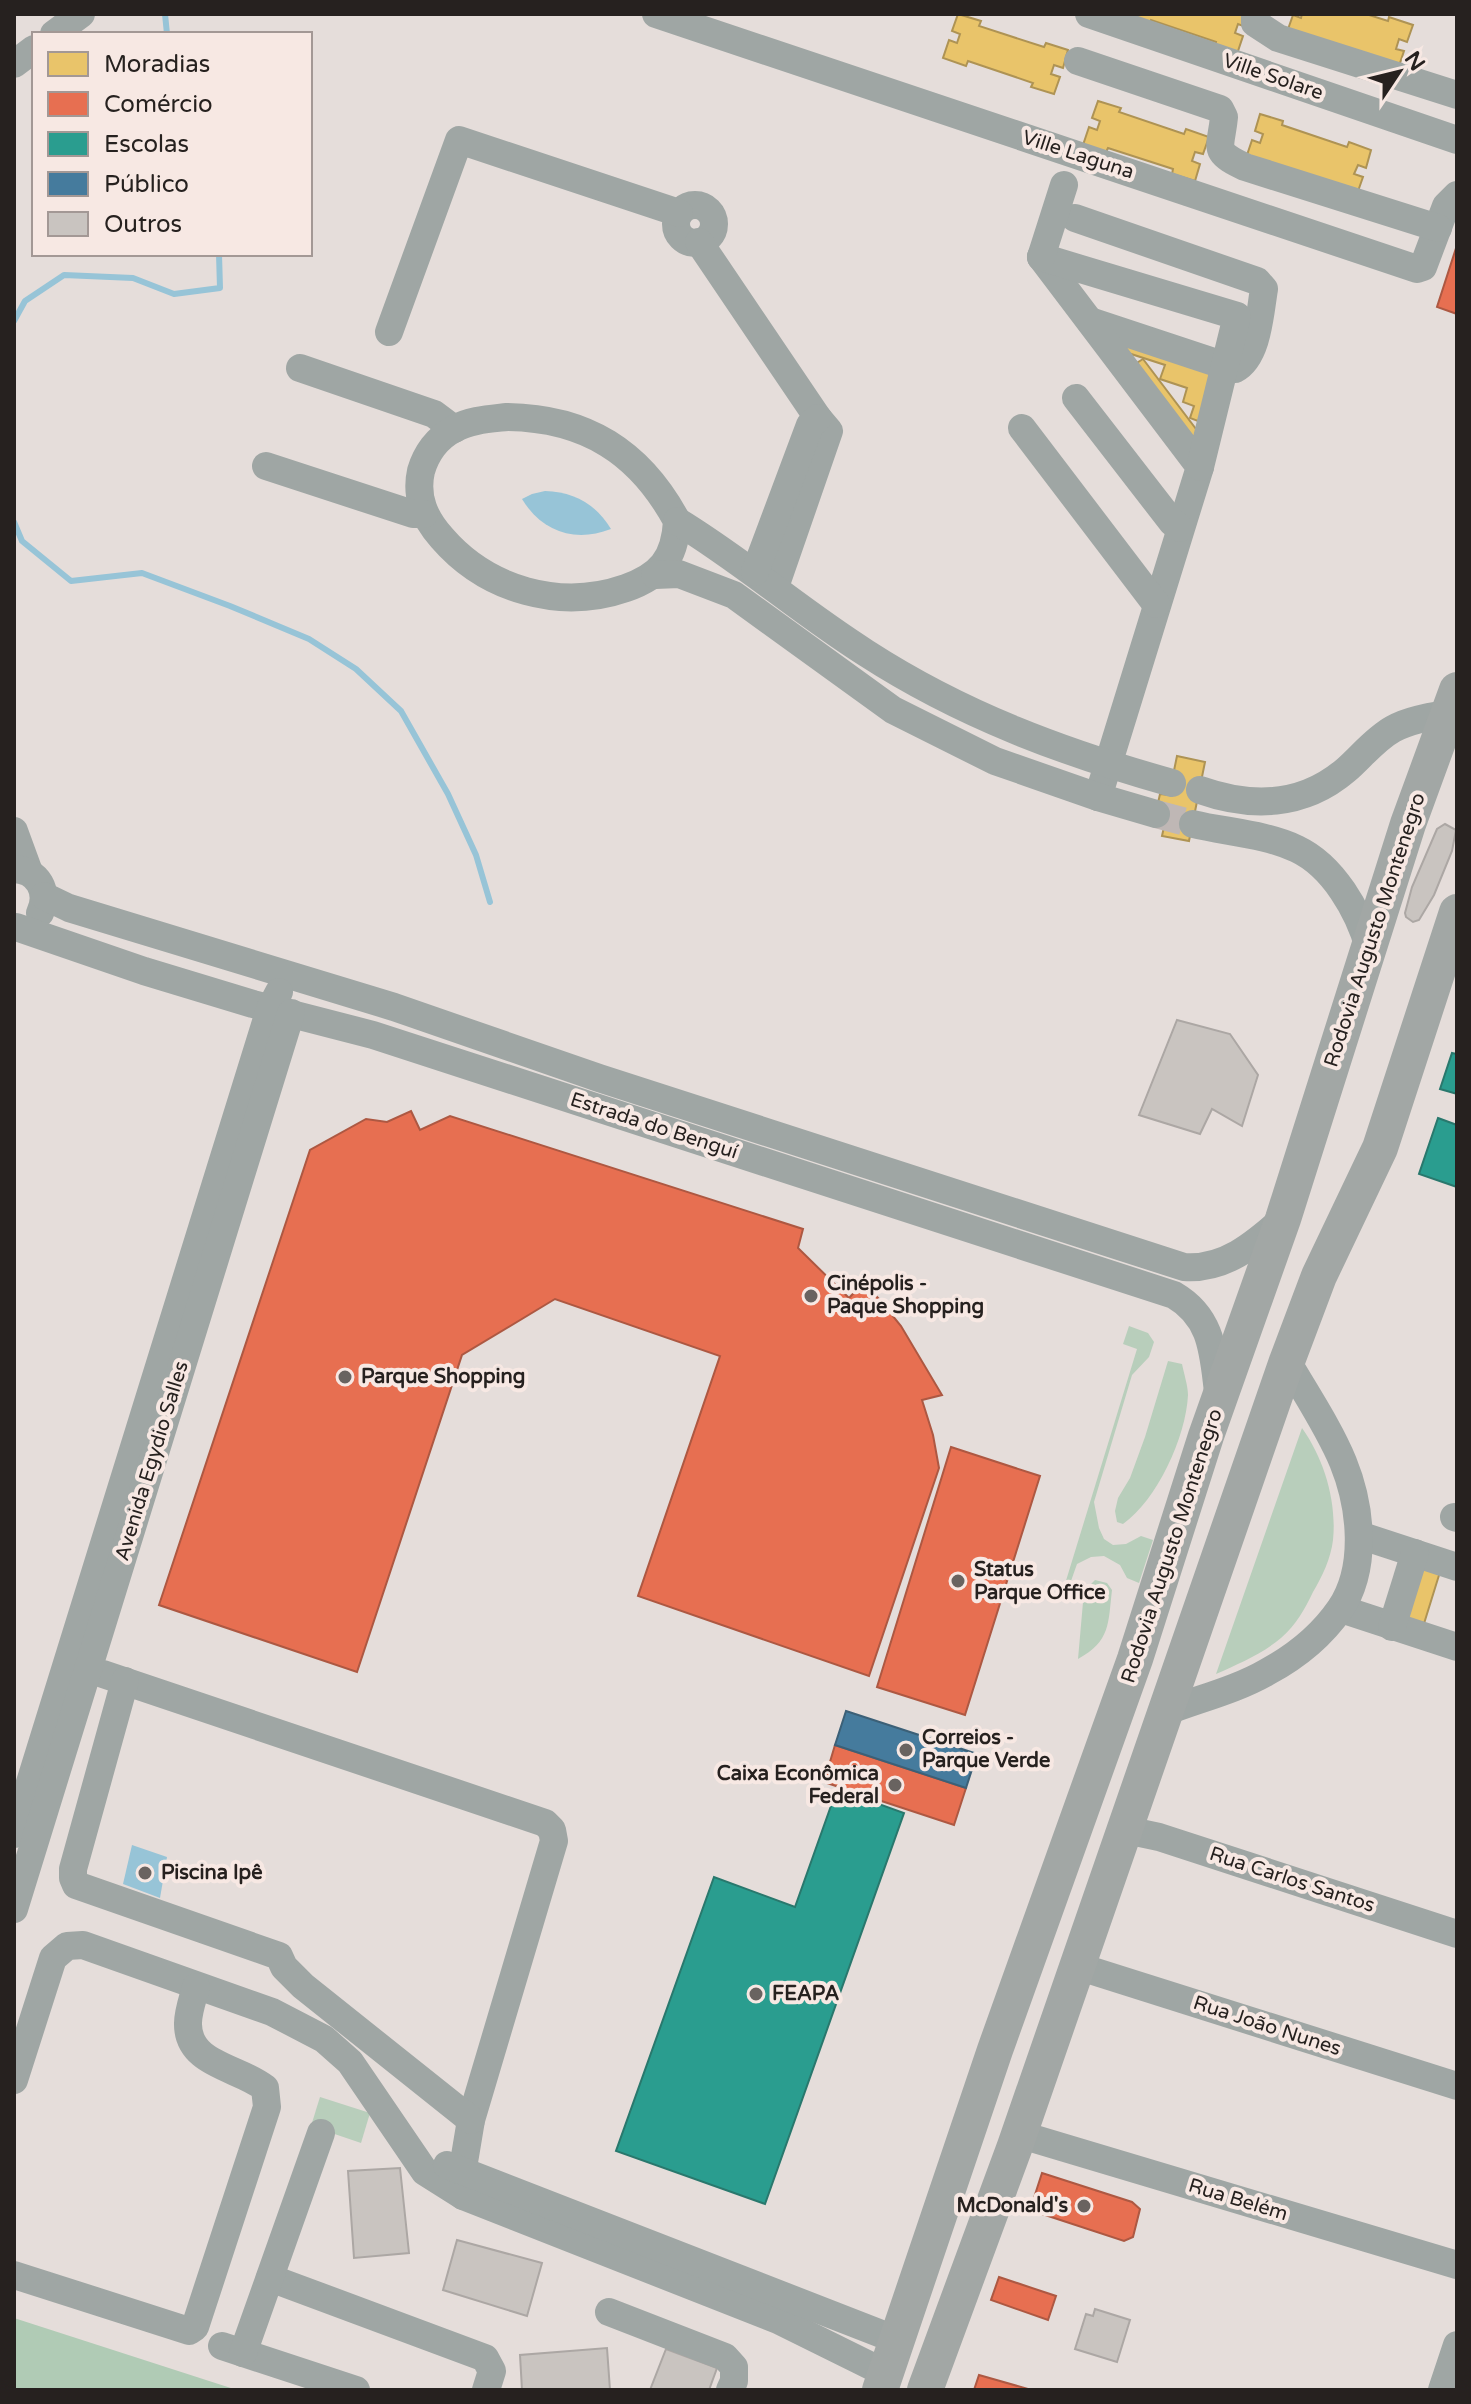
<svg xmlns="http://www.w3.org/2000/svg" width="1471" height="2404" viewBox="0 0 1471 2404" font-family="'Varela Round',sans-serif">
	<rect width="100%" height="100%" fill="#e5ddda"/>
	<g fill="#b8cebb">
		<path d="M1129,1326l19,7 6,9 -5,15 -17,18 -38,127 5,26 5,11 9,6 13,-1 15,-8 12,4 -14,43 -12,-5 -7,-13 -16,-9 -13,1 -14,7 -12,34 -4,-1 76,-248 -14,-5z"/>
		<path d="M1168,1361l14,3c2,10 6,22 6,31 -2,42 -31,105 -65,129l-6,-2 -2,-11 3,-13 12,-20 15,-41z"/>
		<path d="M1302,1428c22,31 35,73 31,112 -2,18 -11,37 -20,52 -8,17 -17,33 -32,46 -19,16 -43,26 -65,36z"/>
		<path d="M1095,1580l12,3 5,7c-4,33 -1,51 -34,69l6,-68z"/>
		<path d="M320,2097l50,16 -9,30 -50,-17z"/>
	</g>
	<path fill="#b0cbb5" d="M14,2318l223,72h-223z"/>
	<g fill="#97c4d7">
		<path d="M545,491c29,1 51,13 66,38 -36,14 -69,3 -89,-30l10,-5z"/>
		<path d="M132,1845l35,12 -7,41 -37,-14z"/>
	</g>
	<g fill="#e9c46a" stroke="#ae9354" stroke-width="2">
		<path d="M958,14l23,7 -2,5 65,21 2,-4 22,7 -5,18 -9,-3 -3,9 9,3 -6,17 -23,-7 2,-4 -65,-22 -2,5 -23,-8 6,-18 8,3 3,-9 -8,-3z"/>
		<path d="M1127,14h123l-4,13 -8,-3 -3,9 8,3 -6,18 -22,-8 1,-4 -65,-22 -2,5z"/>
		<path d="M1302,14h64l22,7 1,-4 24,8 -6,17 -8,-3 -3,10 8,2 -6,18 -111,-37 6,-17 8,3z"/>
		<path d="M1098,101l23,7 -2,4 65,22 2,-5 23,8 -6,17 -8,-2 -3,9 8,3 -5,17 -23,-7 1,-5 -65,-21 -2,4 -23,-7 6,-18 8,3 3,-9 -8,-3z"/>
		<path d="M1260,114l23,7 -1,4 65,22 2,-5 22,8 -5,18 -8,-3 -4,9 9,3 -6,17 -111,-36 6,-18 8,3 3,-9 -8,-3z"/>
		<path d="M1129,339l91,32 -17,52 -13,-5 4,-12 -11,-4 4,-14 -27,-9 5,-14 -40,-13z"/>
		<path d="M1143,359l56,74 -11,7 -56,-74z"/>
		<path d="M1177,756l28,6 -16,79 -27,-5 2,-9 -11,-2 7,-31 9,1z"/>
		<path d="M1415,1564l25,8 -18,58 -25,-8z"/>
	</g>
	<g fill="#e76f51" stroke="#ad5842" stroke-width="2">
		<path d="M1457,245v69l-20,-7z"/>
		<path d="M411,1111l9,19 30,-14 353,113 -5,19 51,50 14,-15 16,16 22,27 41,69 -20,5 11,35 6,33 -70,208 -231,-80 82,-240 -165,-57 -93,56 -105,317 -198,-67 151,-455 56,-31 21,3z"/>
		<path d="M951,1447l89,29 -75,239 -88,-28z"/>
		<path d="M835,1745l131,43 -12,37 -130,-43z"/>
		<path d="M1042,2173l90,29 8,7 -7,28 -9,4 -94,-31z"/>
		<path d="M999,2277l57,19 -8,24 -57,-20z"/>
		<path d="M979,2375l49,14v1h-54z"/>
	</g>
	<g fill="#2a9d8f" stroke="#29786d" stroke-width="2">
		<path d="M1452,1053l5,1v40l-17,-5z"/>
		<path d="M1438,1118l19,7v62l-38,-13z"/>
		<path d="M837,1789l67,24 -139,391 -149,-53 98,-274 81,30z"/>
	</g>
	<path fill="#457b9d" stroke="#3c6077" stroke-width="2" d="M846,1711l131,43 -11,34 -131,-43z"/>
	<g fill="none" stroke-linecap="round" stroke-linejoin="round">
		<g stroke="#97c4d7" stroke-width="6">
			<path d="M165,14l2,20"/>
			<path d="M14,321l11,-20 39,-26 69,3 41,16 46,-6 -1,-34"/>
			<path d="M14,522l8,19 49,40 71,-8 88,33 79,33 47,30 45,42 47,83 28,61 14,47"/>
		</g>
	</g>
	<g fill="#c9c4c0" stroke="#aca7a4" stroke-width="2">
		<path d="M1445,824l11,6 -4,21 -18,44 -15,25 -6,2 -7,-5 -1,-4 7,-26 25,-58z"/>
		<path d="M1177,1020l53,14 28,41 -16,51 -30,-17 -12,25 -61,-19z"/>
		<path d="M400,2168l9,85 -55,5 -6,-87z"/>
		<path d="M457,2240l85,23 -15,53 -84,-26z"/>
		<path d="M1095,2309l35,11 -13,42 -42,-13 11,-35 7,2z"/>
		<path d="M607,2348l3,42h-88l-2,-35z"/>
		<path d="M666,2349l51,19 -8,22h-59z"/>
	</g>
	<g fill="none" stroke-linecap="round" stroke-linejoin="round">
		<path stroke="#bfb7b5" stroke-width="28" stroke-dasharray="28 14" stroke-linecap="butt" d="M1156,814l37,10"/>
		<g stroke="#9fa6a4" stroke-width="28">
			<path d="M656,14l761,255 6,-2 23,-61 11,-11"/>
			<path d="M1089,14l368,126"/>
			<path d="M1255,14v9l23,15 179,57"/>
			<path d="M54,34l27,-20"/>
			<path d="M1078,61l142,48 4,8c-3,32 -13,34 21,50l193,61"/>
			<path d="M14,64l20,-15"/>
			<circle cx="695" cy="224" r="19"/>
			<path d="M1075,218l182,63 7,8c-4,23 -6,68 -29,80l-145,-48"/>
			<path d="M699,242l119,176 11,13 -54,156"/>
			<path d="M1041,257l159,210 -102,330"/>
			<path d="M1041,257l196,59 -37,151"/>
			<path d="M1041,257l23,-72"/>
			<path d="M389,332l70,-192 220,73"/>
			<path d="M300,368l134,46 20,15"/>
			<path d="M1076,398l96,124 8,6"/>
			<path d="M507,417c79,1 133,35 170,104 -2,38 -17,55 -51,67 -66,23 -139,2 -184,-50 -17,-19 -27,-40 -21,-67 5,-17 16,-33 33,-42 16,-9 35,-10 53,-12z"/>
			<path d="M1022,428l134,176"/>
			<path d="M266,466l147,48h11"/>
			<path d="M677,521c66,40 124,91 189,132 96,62 196,99 306,130"/>
			<path d="M755,572l55,-147 8,-7"/>
			<path d="M655,575l24,-1 55,21 159,115 102,51 103,36 58,17"/>
			<path d="M1200,790c51,18 103,17 146,-20 15,-13 29,-31 47,-41 16,-9 36,-12 54,-15"/>
			<path d="M1193,824c33,8 73,10 104,25 36,17 62,62 72,99"/>
			<path d="M14,831l15,41"/>
			<path d="M14,869c24,1 36,23 26,44"/>
			<path d="M44,896l25,12 325,99 205,71 585,189c40,3 70,-22 99,-48"/>
			<path d="M16,927l128,44 109,33 120,31 801,260c41,24 39,62 45,104"/>
			<path d="M1454,1517l3,1"/>
			<path d="M1359,1535l98,32"/>
			<path d="M1341,1609l116,38"/>
			<path d="M1392,1627l23,-74"/>
			<path d="M103,1674l442,149 7,7 2,11 -83,279 -7,42 -1,34"/>
			<path d="M125,1681l-52,188v9l3,7 203,71 5,11 19,19 168,134"/>
			<path d="M1165,1712c33,-13 71,-22 102,-40 28,-15 55,-37 73,-63 28,-41 21,-103 3,-147 -14,-34 -37,-68 -56,-101"/>
			<path d="M1126,1830l33,7 298,97"/>
			<path d="M14,1834l256,-825 9,-17"/>
			<path d="M14,1909l277,-896"/>
			<path d="M1077,1966l380,120"/>
			<path d="M14,2080l39,-122 14,-12 16,-1 189,67 52,27 26,23 75,110 38,24 315,124 93,46"/>
			<path d="M1018,2134l439,131"/>
			<path d="M447,2165l437,170"/>
			<path d="M14,2275l175,56 6,-4 72,-220 -2,-19c-26,-21 -78,-23 -77,-65 0,-11 5,-25 8,-36"/>
			<path d="M270,2278l215,80 7,13 -6,19"/>
			<path d="M609,2312l116,45 9,10v14l-4,9"/>
			<path d="M222,2346l134,44"/>
			<path d="M243,2353l78,-220"/>
			<path d="M1442,2390l15,-45"/>
		</g>
		<g stroke="#a2a7a5" stroke-width="36">
			<path d="M880,2390l115,-340 140,-391 71,-223 77,-217 125,-395 49,-134"/>
			<path d="M925,2390l90,-244 272,-785 32,-85 61,-128 77,-236"/>
		</g>
	</g>
	<g fill="#696360" stroke="#f7e8e3" stroke-width="3">
		<circle cx="811" cy="1296" r="8"/>
		<circle cx="345" cy="1377" r="8"/>
		<circle cx="958" cy="1581" r="8"/>
		<circle cx="906" cy="1750" r="8"/>
		<circle cx="895" cy="1785" r="8"/>
		<circle cx="145" cy="1873" r="8"/>
		<circle cx="756" cy="1994" r="8"/>
		<circle cx="1084" cy="2206" r="8"/>
	</g>
	<g text-anchor="middle" dominant-baseline="central" stroke-width="8" stroke-linejoin="round" paint-order="stroke">
		<g font-size="20" fill="#26211f" stroke="#f7e8e3">
			<text transform="translate(1273 77) rotate(19)">Ville Solare</text>
			<text transform="translate(1078 155) rotate(18)">Ville Laguna</text>
			<text transform="translate(1375 930) rotate(-72)">Rodovia Augusto Montenegro</text>
			<text transform="translate(654 1126) rotate(18)">Estrada do Benguí</text>
			<text transform="translate(152 1461) rotate(-73)">Avenida Egydio Salles</text>
			<text transform="translate(1172 1546) rotate(-72)">Rodovia Augusto Montenegro</text>
			<text transform="translate(1292 1880) rotate(18)">Rua Carlos Santos</text>
			<text transform="translate(1267 2026) rotate(18)">Rua João Nunes</text>
			<text transform="translate(1238 2200) rotate(17)">Rua Belém</text>
		</g>
		<g font-size="20" font-weight="bold" fill="#26211f" stroke="#f7e8e3" text-anchor="start">
			<text x="827" y="1284">Cinépolis -<tspan x="827" dy="23">Paque Shopping</tspan></text>
			<text x="361" y="1377">Parque Shopping</text>
			<text x="974" y="1570">Status<tspan x="974" dy="23">Parque Office</tspan></text>
			<text x="922" y="1738">Correios -<tspan x="922" dy="23">Parque Verde</tspan></text>
			<text x="879" y="1774" text-anchor="end">Caixa Econômica<tspan x="879" dy="23">Federal</tspan></text>
			<text x="161" y="1873">Piscina Ipê</text>
			<text x="772" y="1994">FEAPA</text>
			<text x="1068" y="2206" text-anchor="end">McDonald's</text>
		</g>
	</g>
	<rect width="1471" height="2404" fill="none" stroke="#26211f" stroke-width="32"/>
	<rect x="32" y="32" width="280" height="224" fill="#f7e8e3" stroke="#a39895" stroke-width="2"/>
	<rect x="48" y="52" width="40" height="24" fill="#e9c46a" stroke="#a39895" stroke-width="2"/>
	<text x="104" y="72" font-size="24" fill="#26211f">Moradias</text>
	<rect x="48" y="92" width="40" height="24" fill="#e76f51" stroke="#a39895" stroke-width="2"/>
	<text x="104" y="112" font-size="24" fill="#26211f">Comércio</text>
	<rect x="48" y="132" width="40" height="24" fill="#2a9d8f" stroke="#a39895" stroke-width="2"/>
	<text x="104" y="152" font-size="24" fill="#26211f">Escolas</text>
	<rect x="48" y="172" width="40" height="24" fill="#457b9d" stroke="#a39895" stroke-width="2"/>
	<text x="104" y="192" font-size="24" fill="#26211f">Público</text>
	<rect x="48" y="212" width="40" height="24" fill="#c9c4c0" stroke="#a39895" stroke-width="2"/>
	<text x="104" y="232" font-size="24" fill="#26211f">Outros</text>
	<g transform="translate(1399 72) rotate(55)" stroke="#f7e8e3" stroke-width="6" paint-order="stroke">
	<path d="M0-6L14 30L0 20L-14 30Z" fill="#26211f"/>
	<text y="-12" font-size="22" font-weight="bold" text-anchor="middle" fill="#26211f">N</text>
	</g>
</svg>
